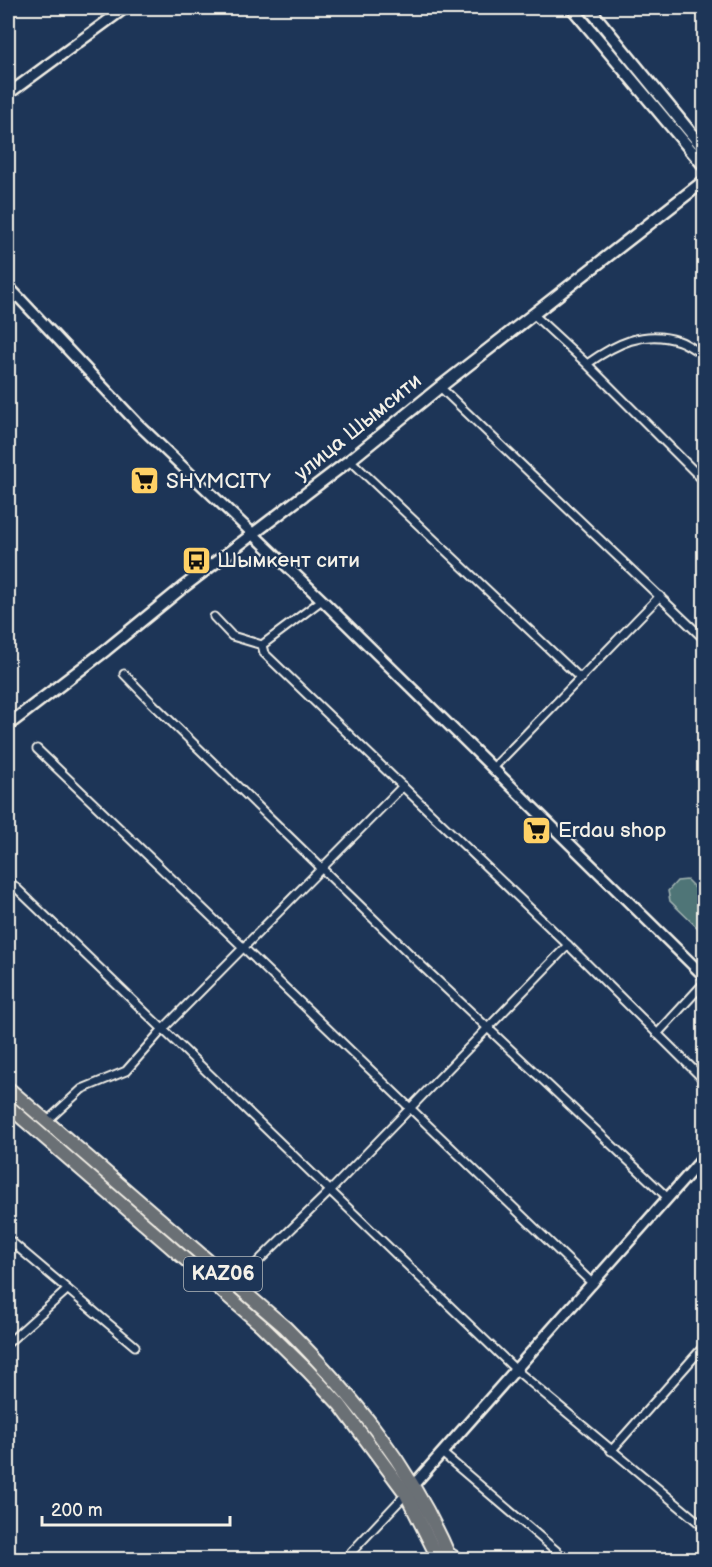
<svg xmlns="http://www.w3.org/2000/svg" width="712" height="1567" viewBox="0 0 712 1567" font-family="'Balsamiq Sans',sans-serif">
	<rect width="100%" height="100%" fill="#1d3557"/>
	<filter id="ink" filterUnits="userSpaceOnUse"><feTurbulence type="fractalNoise" baseFrequency=".0167" numOctaves="2"/><feDisplacementMap in="SourceGraphic" scale="12" xChannelSelector="R" yChannelSelector="G"/><feConvolveMatrix kernelMatrix="1 2 1 2 8 2 1 2 1" color-interpolation-filters="sRGB"/></filter>
	<g filter="url(#ink)">
		<path fill="#4f7577" stroke="#a2b3b0" stroke-width="1.5" d="M687,880l17,17v37l-34,-33 -2,-10 9,-10z"/>
		<g fill="none" stroke-linecap="round" stroke-linejoin="round">
			<defs>
				<g id="minor">
					<path d="M534,315l53,49 117,117"/>
					<path d="M587,364c28,-20 57,-35 92,-23 9,3 17,10 25,14"/>
					<path d="M440,387l264,252"/>
					<path d="M350,460l231,219"/>
					<path d="M322,600l-60,45 2,8 304,292 136,135"/>
					<path d="M214,617l18,19 30,9"/>
					<path d="M124,674l28,29 270,263 246,232"/>
					<path d="M37,749l556,535"/>
					<path d="M493,768l167,-172"/>
					<path d="M8,880l508,490 188,157"/>
					<path d="M657,1034l47,-51"/>
					<path d="M46,1122l36,-33 44,-18 36,-41 241,-244"/>
					<path d="M8,1239l127,107"/>
					<path d="M235,1284l95,-93 238,-246"/>
					<path d="M8,1343l59,-53"/>
					<path d="M611,1451l93,-105"/>
					<path d="M442,1453l125,107"/>
					<path d="M447,1550l16,10"/>
					<path d="M344,1560l62,-66"/>
				</g>
				<g id="tertiary">
					<path d="M8,94l117,-86"/>
					<path d="M8,286l130,138 184,176 382,376"/>
					<path d="M409,1490l295,-333"/>
				</g>
				<g id="secondary">
					<path d="M572,8l132,158"/>
					<path d="M589,8l115,141"/>
					<path d="M8,725l98,-75 76,-62 168,-128 90,-73 264,-206"/>
				</g>
				<g id="trunk">
					<path d="M8,1088l277,239c69,69 127,141 166,233"/>
					<path d="M8,1106l253,219 47,46 32,34 66,89 33,66"/>
				</g>
			</defs>
			<use href="#minor" stroke="#f4f1e8" stroke-width="11"/>
			<use href="#tertiary" stroke="#f4f1e8" stroke-width="14"/>
			<use href="#secondary" stroke="#f4f1e8" stroke-width="15"/>
			<use href="#trunk" stroke="#f4f1e8" stroke-width="16"/>
			<use href="#minor" stroke="#1d3557" stroke-width="7"/>
			<use href="#tertiary" stroke="#1d3557" stroke-width="9"/>
			<use href="#secondary" stroke="#1d3557" stroke-width="10"/>
			<use href="#trunk" stroke="#6b6f75" stroke-width="12"/>
		</g>
	</g>
	<defs>
		<symbol id="supermarket-square" viewBox="-11 -11 22 22"><rect x="-9" y="-9" width="18" height="18" rx="4" fill="#ffd166" stroke="#1d3557"/><path d="M-6-5.5h2.5l.6 2H6L4.5 2H-2.5L-4.4-4H-6ZM-1.5 3.2a1.3 1.3 0 1 0 .1 0ZM3 3.2a1.3 1.3 0 1 0 .1 0Z" fill="#111"/></symbol>
		<symbol id="bus-square" viewBox="-11 -11 22 22"><rect x="-9" y="-9" width="18" height="18" rx="4" fill="#ffd166" stroke="#1d3557"/><path d="M-5-6H5V4H4V6H2V4H-2V6H-4V4H-5ZM-3.5-4V0h7V-4ZM-3.5 1.2v1.5H-2V1.2ZM2 1.2v1.5H3.5V1.2Z" fill="#111"/></symbol>
	</defs>
	<g fill-rule="evenodd">
		<use href="#supermarket-square" x="128" y="464" width="33" height="33"/>
		<use href="#bus-square" x="180" y="544" width="33" height="33"/>
		<use href="#supermarket-square" x="520" y="814" width="33" height="33"/>
	</g>
	<g text-anchor="middle" dominant-baseline="central" stroke-width="4.5" stroke-linejoin="round" paint-order="stroke">
		<rect fill="#1d3557" stroke="#b4b9bc" stroke-width="1.5" x="184" y="1257" width="78" height="34" rx="4.5"/>
		<g font-size="20" font-weight="bold" fill="#f4f1e8">
			<text x="223" y="1274">KАZ06</text>
		</g>
		<g font-size="21" fill="#f4f1e8" stroke="#1d3557">
			<text transform="translate(358 427) rotate(-39)">улица Шымсити</text>
		</g>
		<g font-size="21" fill="#f4f1e8" stroke="#1d3557" text-anchor="start">
			<text x="166" y="481">SHYMCITY</text>
			<text x="217" y="560">Шымкент сити</text>
			<text x="558" y="830">Erdau shop</text>
		</g>
	</g>
	<rect width="712" height="1567" fill="none" stroke="#1d3557" stroke-width="30"/>
	<rect x="15" y="15" width="682" height="1537" fill="none" stroke="#f4f1e8" stroke-width="2" filter="url(#ink)"/>
	<path d="M42 1516v9h188v-9" fill="none" stroke="#f4f1e8" stroke-width="3"/>
	<text x="51" y="1516" font-size="18" fill="#f4f1e8" stroke="#1d3557" stroke-width="4.5" paint-order="stroke">200 m</text>
</svg>
